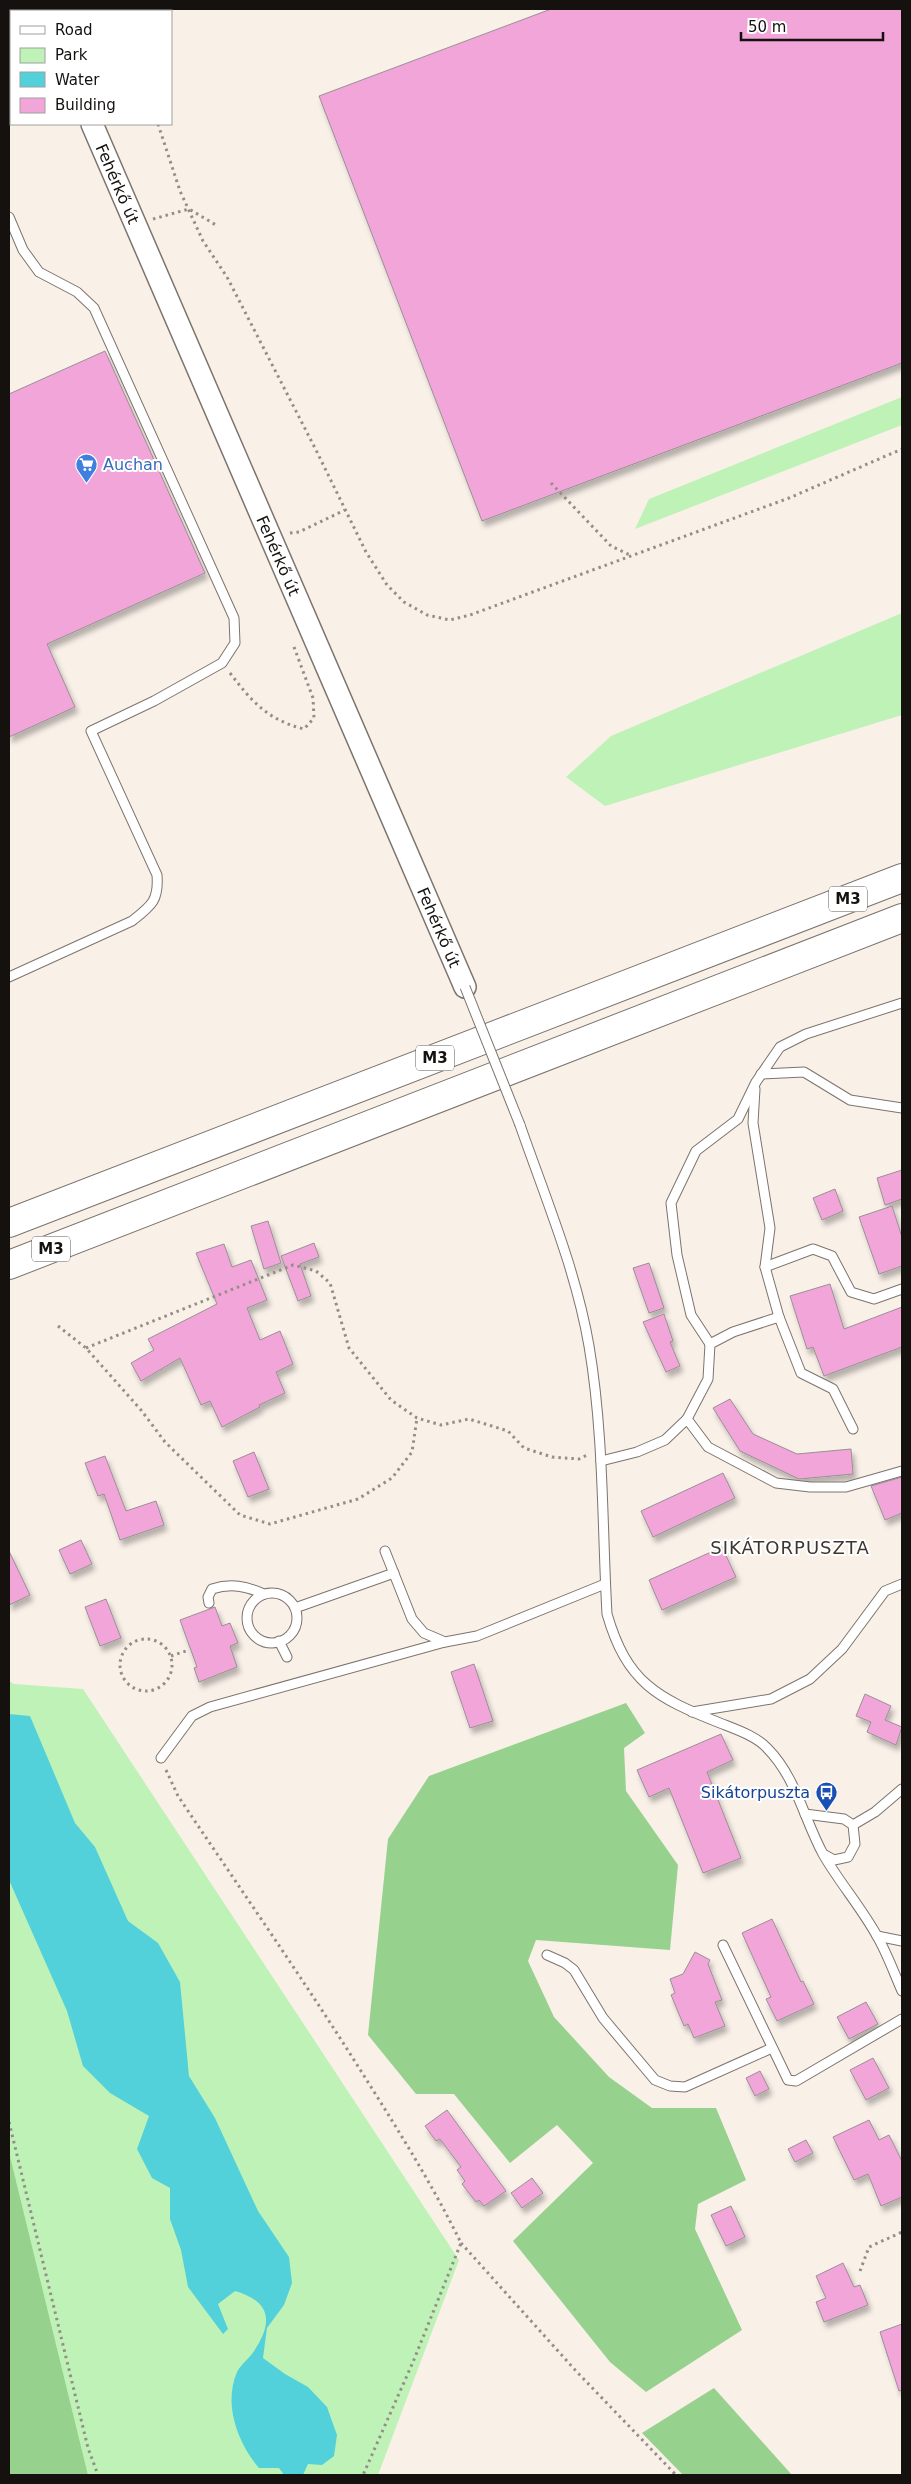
<svg xmlns="http://www.w3.org/2000/svg" width="911" height="2484" viewBox="0 0 911 2484" font-family="'DejaVu Sans',sans-serif">
	<defs>
		<filter id="shadow"><feDropShadow dx="3" dy="5.5" stdDeviation="2.5" flood-color="#0004"/></filter>
	</defs>
	<rect width="100%" height="100%" fill="#f9f0e8"/>
	<g fill="#bff2b7">
		<path d="M902,397v28l-267,104 14,-30z"/>
		<path d="M902,613v102l-297,91 -39,-29 45,-41z"/>
		<path d="M9,1681l5,3 69,5 376,571 -81,215h-290l-79,-323z"/>
	</g>
	<g fill="#96d18e">
		<path d="M626,1703l19,30 -21,15 2,43 52,74 -8,85 -134,-10 -8,21 26,56 55,60 43,31h64l30,72 -48,24 -3,25 47,101 -96,62 -36,-30 -97,-121 80,-78 -36,-38 -47,38 -56,-69h-38l-48,-59 20,-196 41,-63z"/>
		<path d="M9,2152l79,323h-79z"/>
		<path d="M714,2388l78,87h-109l-41,-42z"/>
	</g>
	<path fill="#52d1da" d="M9,1714l21,2 45,107 20,24 33,74 30,22 22,39 9,94 26,42 43,93 31,46 3,26 -8,22 -17,23 -4,30 22,16 23,13 19,20 10,28 -3,21 -12,9 -14,-1 -5,11h-19l-5,-7h-20c-21,-25 -36,-63 -22,-96 3,-6 10,-12 15,-18 21,-30 21,-52 -17,-63l-17,13 10,25 -5,5 -35,-47 -7,-37 -11,-31v-31l-18,-10 -15,-29 12,-33 -39,-23 -27,-27 -16,-55 -58,-131z"/>
	<g fill="#f2a5d9" stroke="#998f95" filter="url(#shadow)">
		<path d="M551,9h351v354l-420,158 -163,-425z"/>
		<path d="M105,351l100,222 -158,71 28,63 -66,30v-343z"/>
		<path d="M902,1170v29l-17,6 -8,-27z"/>
		<path d="M835,1189l8,22 -21,9 -9,-22z"/>
		<path d="M892,1206l10,31v29l-23,8 -20,-57z"/>
		<path d="M268,1221l13,42 -17,6 -13,-43z"/>
		<path d="M314,1243l5,14 -19,7 11,32 -13,5 -17,-45z"/>
		<path d="M224,1244l8,23 19,-7 16,40 -20,8 13,32 20,-9 13,33 -17,8 9,21 -26,12 1,2 -38,20 -12,-26 -9,4 -21,-47 -39,23 -10,-18 23,-13 -6,-11 69,-35 -21,-51z"/>
		<path d="M649,1263l15,45 -15,5 -16,-45z"/>
		<path d="M830,1284l14,45 58,-22v40l-78,29 -11,-29 -6,2 -17,-53z"/>
		<path d="M664,1314l9,27 -3,1 10,24 -14,6 -23,-50z"/>
		<path d="M730,1399l23,35 44,20 54,-5 2,25 -54,5 -59,-28 -27,-43z"/>
		<path d="M254,1452l15,37 -21,8 -15,-36z"/>
		<path d="M105,1456l21,55 30,-10 8,24 -44,15 -16,-46 -6,2 -13,-33z"/>
		<path d="M723,1473l12,25 -82,39 -12,-26z"/>
		<path d="M902,1477v36l-17,7 -14,-34z"/>
		<path d="M81,1540l11,24 -22,10 -11,-24z"/>
		<path d="M722,1547l14,30 -74,33 -13,-30z"/>
		<path d="M9,1551l21,44 -21,10z"/>
		<path d="M106,1599l15,39 -21,8 -15,-39z"/>
		<path d="M215,1607l7,19 8,-3 8,20 -8,3 7,21 -38,15 -5,-14 3,-1 -17,-47z"/>
		<path d="M474,1664l19,57 -23,7 -19,-56z"/>
		<path d="M865,1694l26,12 -6,14 17,7 -6,18 -29,-13 4,-10 -15,-6z"/>
		<path d="M721,1734l12,26 -26,12 34,86 -38,15 -34,-85 -20,9 -12,-27z"/>
		<path d="M772,1919l29,63 2,-1 11,23 -37,17 -11,-22 5,-2 -29,-64z"/>
		<path d="M695,1952l15,8 -2,4 14,36 -7,2 10,24 -31,12 -6,-14 -4,2 -13,-31 4,-2 -5,-14 13,-5z"/>
		<path d="M866,2002l12,22 -29,15 -12,-22z"/>
		<path d="M873,2058l16,30 -23,12 -16,-30z"/>
		<path d="M760,2071l9,18 -14,7 -9,-18z"/>
		<path d="M447,2110l59,81 -22,15 -5,-6 -3,2 -14,-18 3,-3 -8,-11 4,-3 -21,-28 -4,2 -11,-15z"/>
		<path d="M869,2120l10,20 10,-5 13,26v36l-21,9 -13,-32 -14,6 -21,-43z"/>
		<path d="M806,2140l7,13 -18,9 -7,-13z"/>
		<path d="M532,2178l11,15 -21,15 -11,-15z"/>
		<path d="M731,2206l14,31 -19,9 -15,-31z"/>
		<path d="M843,2263l11,24 6,-2 8,20 -44,17 -8,-20 10,-4 -10,-22z"/>
		<path d="M902,2324v66l-3,1 -19,-59z"/>
	</g>
	<g fill="none" stroke-linecap="round" stroke-linejoin="round">
		<defs>
			<g id="service">
				<path d="M9,217l14,33 16,22 38,20 17,16 140,310 1,25 -13,20 -68,38 -63,30 66,144c2,26 -6,31 -25,46l-123,56"/>
				<path d="M761,1074l43,-2 46,28 52,8"/>
				<path d="M755,1089l-2,34 17,105 -5,39 14,50"/>
				<path d="M520,1125c25,72 56,145 69,221 15,88 13,179 18,268 20,69 50,84 113,109 15,6 36,13 47,25 29,29 37,71 56,106 16,28 38,53 54,82 10,17 17,37 25,55"/>
				<path d="M765,1267l48,-18 19,7 19,36 23,7 28,-10"/>
				<path d="M710,1344l-19,-29 -14,-60 -6,-52 25,-52 42,-32 18,-37 24,-35 26,-13 96,-31"/>
				<path d="M687,1419l21,-40 2,-35 23,-12 46,-15 22,56 32,16 20,40"/>
				<path d="M601,1461l36,-9 28,-12 22,-21 21,28 68,36 34,4h36l56,-16"/>
				<path d="M385,1551l27,68 12,14 21,9 32,-6 128,-52"/>
				<circle cx="272" cy="1618" r="25"/>
				<path d="M209,1603l-1,-6 4,-8c19,-6 34,-3 52,5"/>
				<path d="M295,1608l99,-35"/>
				<path d="M279,1641l8,16"/>
				<path d="M692,1712l79,-13 39,-20 32,-30 43,-58 17,-7"/>
				<path d="M161,1758l31,-42 18,-9 235,-65"/>
				<path d="M805,1814l39,5 9,6 2,19 -7,13 -14,3 -9,-5"/>
				<path d="M853,1825l22,-13 27,-23"/>
				<path d="M877,1936l25,5"/>
				<path d="M723,1945l65,135 8,1 106,-62"/>
				<path d="M547,1955l18,8 9,7 29,48 52,62 15,6 15,1 87,-39"/>
			</g>
			<g id="tertiary">
				<path d="M42,9l1,2"/>
				<path id="s1" d="M92,124l373,863"/>
			</g>
			<g id="motorway">
				<path d="M9,1223l893,-345"/>
				<path d="M9,1265l893,-347"/>
			</g>
		</defs>
		<use href="#service" stroke="#7c746d" stroke-width="11"/>
		<use href="#tertiary" stroke="#7c746d" stroke-width="24"/>
		<use href="#motorway" stroke="#7c746d" stroke-width="30"/>
		<g stroke="#958e88" stroke-width="3" stroke-dasharray="2.5 4" stroke-linecap="butt">
			<path d="M117,9l1,2"/>
			<path d="M158,124l22,67 23,50 24,36 89,173 50,102 21,33 17,17 23,13 23,5 20,-5 319,-117 113,-49"/>
			<path d="M153,219l36,-10 27,16"/>
			<path d="M551,483l60,63 21,10"/>
			<path d="M290,533l9,-1 46,-22"/>
			<path d="M230,673c22,29 38,47 74,56l10,-11 -1,-20 -19,-51"/>
			<path d="M58,1326l28,22 55,62 24,32 75,73 30,9 88,-25 34,-21 20,-26 5,-34"/>
			<path d="M86,1348l207,-83 23,6 14,12 19,65 42,52 26,18 24,7 28,-6 39,12 16,17 28,9 27,2 10,-5"/>
			<circle cx="146" cy="1665" r="26"/>
			<path d="M171,1656l18,-6"/>
			<path d="M166,1770l12,26c63,94 128,187 188,283 34,54 67,107 95,164l-48,119 -50,113"/>
			<path d="M9,2122l79,326 10,27"/>
			<path d="M461,2243l115,128 100,104"/>
			<path d="M860,2271l9,-24 33,-15"/>
		</g>
		<use href="#service" stroke="#fff" stroke-width="9"/>
		<use href="#tertiary" stroke="#fff" stroke-width="21"/>
		<use href="#motorway" stroke="#fff" stroke-width="28"/>
		<defs>
			<path id="service-bridge" d="M465,987l55,138"/>
		</defs>
		<use href="#service-bridge" stroke="#7c746d" stroke-width="11" stroke-linecap="butt"/>
		<use href="#service-bridge" stroke="#fff" stroke-width="9"/>
	</g>
	<defs>
		<symbol id="supermarket-pin" viewBox="-11 -11 22 30"><path d="M0 17L-7.5 6A9.5 9.5 0 1 1 7.5 6Z" fill="#3f7fe0" stroke="#fff"/><path d="M-6-5.5h2.5l.6 2H6L4.5 2H-2.5L-4.4-4H-6ZM-1.5 3.2a1.3 1.3 0 1 0 .1 0ZM3 3.2a1.3 1.3 0 1 0 .1 0Z" fill="#fff"/></symbol>
		<symbol id="bus-pin" viewBox="-11 -11 22 30"><path d="M0 17L-7.5 6A9.5 9.5 0 1 1 7.5 6Z" fill="#1a4fb4" stroke="#fff"/><path d="M-5-6H5V4H4V6H2V4H-2V6H-4V4H-5ZM-3.5-4V0h7V-4ZM-3.5 1.2v1.5H-2V1.2ZM2 1.2v1.5H3.5V1.2Z" fill="#fff"/></symbol>
	</defs>
	<g fill-rule="evenodd">
		<use href="#supermarket-pin" x="74" y="452" width="25" height="34"/>
		<use href="#bus-pin" x="814" y="1780" width="25" height="34"/>
	</g>
	<g text-anchor="middle" dominant-baseline="central" stroke-width="4" stroke-linejoin="round" paint-order="stroke">
		<g fill="#fff" stroke="#5a5856" stroke-width="1">
			<rect x="829" y="886.5" width="38" height="25" rx="4"/>
			<rect x="416" y="1045.5" width="38" height="25" rx="4"/>
			<rect x="32" y="1236.5" width="38" height="25" rx="4"/>
		</g>
		<g font-size="15" font-weight="bold" fill="#14110e">
			<text x="848" y="899">M3</text>
			<text x="435" y="1058">M3</text>
			<text x="51" y="1249">M3</text>
		</g>
		<g font-size="16" fill="#14110e" stroke="#fff">
			<text stroke="none"><textPath href="#s1" startOffset="65">Fehérkő út</textPath></text>
			<text stroke="none"><textPath href="#s1" startOffset="470">Fehérkő út</textPath></text>
			<text stroke="none"><textPath href="#s1" startOffset="875">Fehérkő út</textPath></text>
		</g>
		<g font-size="16" fill="#366cbe" stroke="#fff" text-anchor="start">
			<text x="103" y="464">Auchan</text>
		</g>
		<g font-size="16" fill="#164399" stroke="#fff" text-anchor="end">
			<text x="810" y="1792">Sikátorpuszta</text>
		</g>
		<g font-size="18" letter-spacing="1" fill="#3d352f" stroke="#fff">
			<text x="790" y="1547">SIKÁTORPUSZTA</text>
		</g>
	</g>
	<rect width="911" height="2484" fill="none" stroke="#14110e" stroke-width="20"/>
	<rect x="10" y="10" width="162" height="115" fill="#ffffff" stroke="#a1a09f"/>
	<rect x="20" y="26" width="25" height="8" fill="#ffffff" stroke="#a1a09f"/>
	<text x="55" y="35" font-size="15" fill="#14110e">Road</text>
	<rect x="20" y="48" width="25" height="15" fill="#bff2b7" stroke="#a1a09f"/>
	<text x="55" y="60" font-size="15" fill="#14110e">Park</text>
	<rect x="20" y="72" width="25" height="15" fill="#52d1da" stroke="#a1a09f"/>
	<text x="55" y="85" font-size="15" fill="#14110e">Water</text>
	<rect x="20" y="98" width="25" height="15" fill="#f2a5d9" stroke="#a1a09f"/>
	<text x="55" y="110" font-size="15" fill="#14110e">Building</text>
	<path d="M741 32v8h142v-8" fill="none" stroke="#14110e" stroke-width="2.5"/>
	<text x="748" y="32" font-size="15" fill="#14110e" stroke="#ffffff" stroke-width="4" paint-order="stroke">50 m</text>
</svg>
